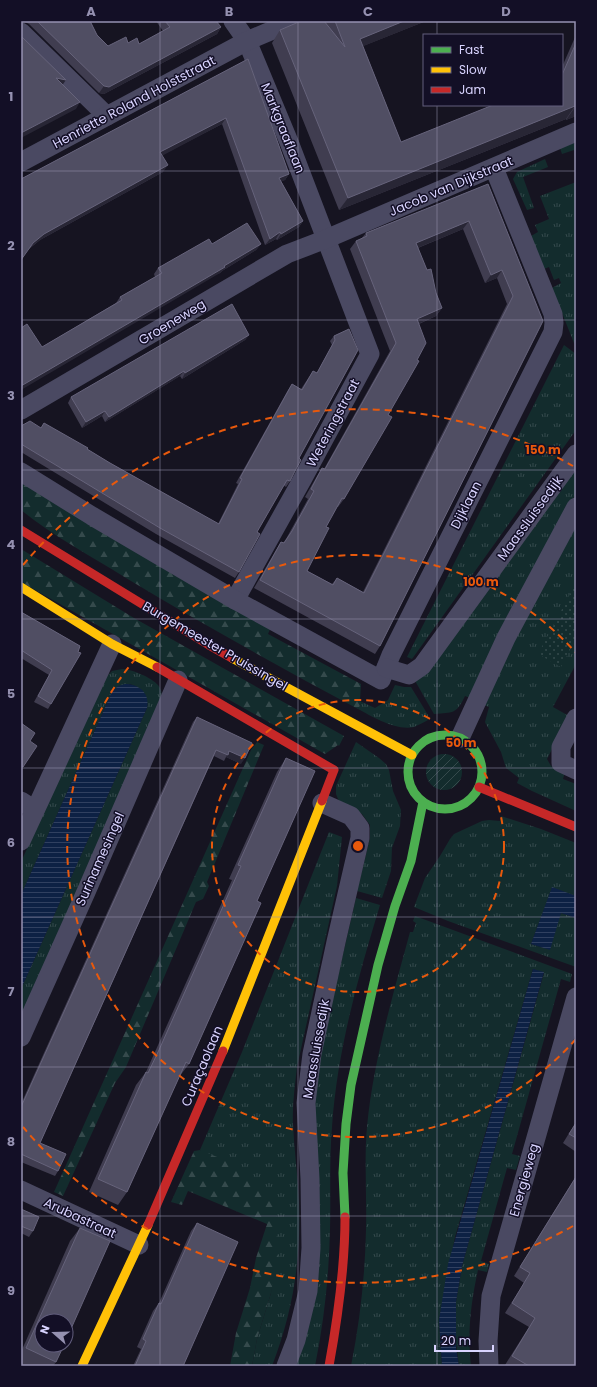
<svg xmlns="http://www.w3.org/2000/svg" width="597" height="1387" viewBox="0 0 597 1387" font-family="Poppins,sans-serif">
	<defs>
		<pattern id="grass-tufts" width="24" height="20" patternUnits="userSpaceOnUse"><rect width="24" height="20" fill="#132c2d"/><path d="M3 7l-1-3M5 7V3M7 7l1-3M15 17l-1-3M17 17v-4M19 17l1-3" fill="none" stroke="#354a4c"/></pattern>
		<pattern id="forest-firs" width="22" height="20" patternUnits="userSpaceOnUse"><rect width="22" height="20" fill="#132c2d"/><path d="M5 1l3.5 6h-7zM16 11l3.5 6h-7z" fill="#354a4c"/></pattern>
		<pattern id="park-dots" width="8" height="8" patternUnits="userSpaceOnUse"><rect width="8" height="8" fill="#132c2d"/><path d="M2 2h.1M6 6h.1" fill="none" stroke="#354a4c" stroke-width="1.8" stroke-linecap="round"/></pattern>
		<pattern id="garden-furrows" width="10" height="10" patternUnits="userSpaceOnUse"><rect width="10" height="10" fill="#132c2d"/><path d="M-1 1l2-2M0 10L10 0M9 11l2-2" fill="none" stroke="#354a4c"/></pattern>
		<pattern id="water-rules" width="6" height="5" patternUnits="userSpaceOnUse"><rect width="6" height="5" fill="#0d2144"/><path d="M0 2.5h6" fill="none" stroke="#304060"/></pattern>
	</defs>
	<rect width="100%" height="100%" fill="#161421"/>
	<g fill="url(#grass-tufts)">
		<path d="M572,140l4,7v6l-2,-3 -12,4 -3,-9z"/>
		<path d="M545,159l3,8 -25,10 11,31 -7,2 -14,-31 4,-7z"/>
		<path d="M576,182v163l-2,-2 -22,-55 9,-5 -2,-5 -5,2 -5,-13 -5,2 -13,-33 7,-4 -3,-7 14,-6 -9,-23z"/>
		<path d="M564,345l12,9v76l-164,229 -5,-2z"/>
		<path d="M576,461v32l-106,205 -5,-2c-9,19 -12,16 -31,18l-20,-35z"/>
		<path d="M576,521v143l-23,43 16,9 -22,43 4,7 14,6 -2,7 13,5v27l-44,-20 -15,-8 2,-5 -13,-10 -5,-16 -16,-30 4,-15 -5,-2 11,-27z"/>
		<path d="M122,669c10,0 30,9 36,16 3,4 4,8 4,13l-141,319v-28l126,-281c2,-12 -6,-21 -17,-24l-18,8 -91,203v-33l82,-182 9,-9z"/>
		<path d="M395,685l9,2h7l17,28v5c-4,2 -9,5 -14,7 -18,4 -41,-10 -56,-18l4,-7 13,6 13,-8z"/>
		<path d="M356,742l23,16 7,6 3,6 4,21 8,19 -1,16 -8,22 -1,23 -9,27 -25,-7 13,-53v-13l-8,-11 -22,-10 -4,-10v-8z"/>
		<path d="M501,816l40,13 35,14v53l-24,-8 -21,56 13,4 17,-35 15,5v49l-128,-46 -34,-14 11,-29 15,-22 10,-17 4,-5 28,-13 7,-1 11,1z"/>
		<path d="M329,832l13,5 -5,49 -40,181c-2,19 -5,38 -4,57 1,26 5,52 6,79 2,58 -6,108 -27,163h-20l5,-27 14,-46 6,-75 -77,-68 42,-98z"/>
		<path d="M356,898l24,7c-22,72 -43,147 -48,222 -3,35 -1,69 -2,103 -1,46 -6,92 -15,136h-21l24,-304z"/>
		<path d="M415,916l157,58 -2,8 -9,-3 -49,175 8,2 -4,14 -9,-2 -26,93 8,3 -2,8 -9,-2c-7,32 -11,63 -7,96h-12l-4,-32 1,-32 6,-36 82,-293 -11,-4 -78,268 -16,83 3,46h-91c9,-45 14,-90 15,-136 1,-34 -2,-69 1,-103 6,-65 26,-132 43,-195h3l3,-9 -3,-2z"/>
	</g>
	<g fill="url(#forest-firs)">
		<path d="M21,480l250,147 -3,7 93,50 -1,17 2,1 -4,7c-78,-42 -156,-85 -232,-131 -35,-22 -73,-42 -105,-68z"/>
		<path d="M21,549l113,69 210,118 -5,10 -1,-1 -13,9 -304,-172z"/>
		<path d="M257,742l7,3 -57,137 2,4 -6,13 -7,3 -70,165 -11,16 -52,113 -9,-4 197,-442z"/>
		<path d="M200,1150l44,18 22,22 8,14 3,14 1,41 -7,34 -14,46 -5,27h-22l6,-33 14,-45 6,-30 11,-34 -79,-33 -6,14 -11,-3 23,-51z"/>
	</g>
	<path fill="url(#park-dots)" d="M576,583v55l-15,29 -23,-13z"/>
	<circle fill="url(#garden-furrows)" cx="444" cy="772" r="18"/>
	<g fill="url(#water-rules)">
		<path d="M125,684c14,0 25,9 22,24l-126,281v-94l91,-203 6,-6z"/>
		<path d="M552,887l24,9v22l-15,-5 -11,37 -19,-6z"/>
		<path d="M533,969l11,3 -82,294 -6,36v46l3,18h-17l-3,-46 9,-56z"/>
	</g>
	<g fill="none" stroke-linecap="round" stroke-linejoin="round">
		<g stroke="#4a4962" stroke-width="19">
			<path d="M233,21l14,20 42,101 81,212 -68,126 -67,120"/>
			<path d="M21,32l86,84"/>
			<path d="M21,162l226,-121 47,-20"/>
			<path d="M21,410l266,-156 39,-15 250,-107"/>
			<path d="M21,472l71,44 143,84 146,80 10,-25 162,-323 1,-9 -1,-9 -59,-146"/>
			<path d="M386,668l23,7 13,-9 154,-212"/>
			<path d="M576,718l-15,29v16l15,7"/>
			<path d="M460,738l46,-100 70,-131"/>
			<path d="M21,801l14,9"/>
			<path d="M21,841l91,-197"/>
			<path d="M21,1037l65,-145 92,-212"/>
			<path d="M21,1190l118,55"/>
			<path d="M286,1366l10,-26 12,-49 3,-43 -1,-69 -4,-76 6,-49 24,-112 24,-104v-10l-9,-12 -29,-13"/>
			<path d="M489,1366l-1,-25 3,-45 85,-299"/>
		</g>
		<g stroke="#4caf50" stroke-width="9">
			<circle cx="445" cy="772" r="37"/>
			<path d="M345,1217l-2,-44 3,-49 5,-39 27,-120 17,-59 16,-45 12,-59"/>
		</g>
		<g stroke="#ffc107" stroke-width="9">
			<path d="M21,587l91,57 45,23"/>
			<path d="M232,658l180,97"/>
			<path d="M223,1051l99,-250"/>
			<path d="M82,1366l66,-141"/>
		</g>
		<g stroke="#c62828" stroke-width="9">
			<path d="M21,530l188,115 23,13"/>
			<path d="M157,667l177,103 -12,31"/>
			<path d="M479,787l97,40"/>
			<path d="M148,1225l75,-174"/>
			<path d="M329,1366c9,-49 16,-99 16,-149"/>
		</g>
	</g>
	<g fill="#403d50" fill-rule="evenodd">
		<path d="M21,21h71l-1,1 6,13 11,11 20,-3 11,1 24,-13 -7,-10h60l5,6 -4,7 -113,60 -5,-1 -70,-69 -6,-3z"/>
		<path d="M301,21h125l-63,25 38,96 161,-37v-38l14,-32v81l-10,4v-1l-227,91 -67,-167 8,-13z"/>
		<path d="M248,59l41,115 -4,6 -4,1 22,40 -4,6 -22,13 -1,-1 -11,6 -43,-121 -60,31 1,17 -123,68 -11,9 -8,-70z"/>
		<path d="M488,184l55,137 -163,325 -5,8 -121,-66 22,-38 5,-8 2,1 3,-4 22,-40 -3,-2 12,-21 5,-8 2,1 66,-118 -40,-102 6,-8 5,-2 5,-6zM463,229l22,54 12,-5 10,26 -144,288 -26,-14 -5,6 -25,-13 19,-44 11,-20h1l6,-8 73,-139 2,-36 17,-8 6,-8 -24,-60z"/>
		<path d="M212,244h49l-5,6 -34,21 -2,2 -178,74 74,-44 4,-6 35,-20 -1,-3 4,-6z"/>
		<path d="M349,329l-50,129 -9,23 -4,6 -3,-2 -26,47 -18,40 -4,6 -79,-44 -135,-82v-26l20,2 3,-5 66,40 108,61 20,-40 -2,-1 52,-93 4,-6 9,5 12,-18 4,2 15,-28 -2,-4 4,-5z"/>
		<path d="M249,335l-4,5 -63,39 -2,-3 -75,46 -3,-6 -20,12 -14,-25 3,-6z"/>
		<path d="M21,612l59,34 -29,58 -3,5 -14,-7 15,-27 -28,-17z"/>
		<path d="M197,717l44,47 -15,-7 -2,4 -10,-5 -174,387 18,28 -3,5 -34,-14v-58l172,-382z"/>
		<path d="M286,758l-29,143 -68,163 -10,13 -52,115 -9,13 -29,-13 47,-107 10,-13 4,-9 82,-183 -3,-1 48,-107z"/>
		<path d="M576,1122v30l-13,-9z"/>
		<path d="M576,1176v190h-69l-2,-1 24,-38 -24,-14 19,-30 -10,-7z"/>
		<path d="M21,1209l12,22 -4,6 -8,-4z"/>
		<path d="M197,1223l-14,143h-50l8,-17 -4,-2 16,-36 6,-8 32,-72z"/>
		<path d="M80,1228l-24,134 -3,4h-27l-5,-2v-12l49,-111z"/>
	</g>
	<g fill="#282635">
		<path d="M404,21h22l-75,30 9,-12z"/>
		<path d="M221,27l-4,7 -113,60 -5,-1 5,-7z"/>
		<path d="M56,78l10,2 -5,7z"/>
		<path d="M80,102l-4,7 -55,29v-5z"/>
		<path d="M575,106l-9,13 -227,91 9,-12z"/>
		<path d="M575,107h1v9l-10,4z"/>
		<path d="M226,118l-4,6 -66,35 4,-7z"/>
		<path d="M168,165l-5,7 -123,68 -12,9 5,-6 11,-9z"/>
		<path d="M289,174l-4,6 -10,4 4,-6z"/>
		<path d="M303,221l-4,6 -22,13 4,-6z"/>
		<path d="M469,221l-6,8 -53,22 6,-8z"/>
		<path d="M280,232l-4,7 -11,6 5,-6z"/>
		<path d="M261,244l-5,6 -34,21 -2,2 -199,117v-4z"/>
		<path d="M502,270l-5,8 -12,5 6,-8z"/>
		<path d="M442,308l-6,8 -25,11 6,-8z"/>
		<path d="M249,335l-4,5 -63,39 3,-6z"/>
		<path d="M184,371l-4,5 -75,46 4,-5z"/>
		<path d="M105,411l-3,5 -20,12 4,-6z"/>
		<path d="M229,751l16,7 -4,6 -15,-7z"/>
	</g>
	<g fill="#504e63" stroke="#66637b" fill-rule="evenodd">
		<path d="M37,21h53l7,14 11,11 18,-9 2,6 9,-5 2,6 31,-17 -5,-6h51l5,6 -112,60 -5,-1z"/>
		<path d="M301,21h23l21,26 -10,-26h69l-44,18 41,103 92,-37h69v-30l14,-32v64h-1v-1l-227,92 -68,-168z"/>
		<path d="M21,36l45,44 -10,-2 24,24 -59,31z"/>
		<path d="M248,59l41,115 -10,4 24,43 -22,13 -1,-2 -10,7 -44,-121 -66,34 8,13 -124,69 -11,9 -12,17v-81z"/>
		<path d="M488,184l55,137 -163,325 -120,-66 21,-38 3,1 8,-12 22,-40 -3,-2 11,-21 3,1 71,-126 -40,-102 11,-5 -1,-3zM469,221l22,54 11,-5 11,26 -149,297 -27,-15 -4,7 -26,-14 22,-43 -3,-1 16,-29 2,1 48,-82 -4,-2 31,-54 -2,-1 9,-17 -9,-24 25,-11 -6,-15 -5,-24 -4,1 -11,-27z"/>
		<path d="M247,223l14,21 -37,22 1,1 -204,119v-58l6,-4 15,23 80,-47 -2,-3 42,-24 -4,-5 51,-29 3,5z"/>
		<path d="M232,304l17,31 -64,38 -1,-2 -75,46 -4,-6 -19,11 -15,-25z"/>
		<path d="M349,329l9,21 -59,108 2,2 -5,9 -6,12 -3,-1 -30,52 3,2 -21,38 -79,-44 -139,-84v-18l9,-5 11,7 3,-5 44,25 -1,1 23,14 109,61 23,-45 -2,-1 52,-94 10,6 11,-19 4,2 18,-33 -1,-4z"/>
		<path d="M21,612l59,34 -2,6 3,1 -30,51 -13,-8 14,-26 -31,-20z"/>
		<path d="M197,717l55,26 -7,15 -16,-7 -1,4 -12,-5 -176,393 26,11 -8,17 -37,-17v-47z"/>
		<path d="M21,723l14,10 -5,8 7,5 -14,21 -2,-1z"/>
		<path d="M286,758l29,13 -58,130 4,2 -72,161 -3,-2 -59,130 -29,-13 48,-107 2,1 11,-23 82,-184 -3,-1z"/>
		<path d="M576,1123v15l-7,-4z"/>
		<path d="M576,1177v189h-47l-17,-10 23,-38 -23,-15 18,-30 -10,-6z"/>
		<path d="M21,1209l18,8 -6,14 -12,-5z"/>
		<path d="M197,1223l41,19 -54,122 -1,2h-48l11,-25 -3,-2 16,-36 2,1z"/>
		<path d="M80,1228l30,13 -44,99v-19h-24v24h22l-8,17 -30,-14z"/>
	</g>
	<path fill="none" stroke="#9591b1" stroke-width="1" stroke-opacity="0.55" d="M160,21v1345M298,21v1345M437,21v14M437,105v1261M21,171h555M21,320h555M21,470h555M21,619h555M21,768h555M21,917h555M21,1067h555M21,1216h555"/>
	<g fill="none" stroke="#e8590c" stroke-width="2" stroke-dasharray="7 5">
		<circle cx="358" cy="846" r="146"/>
		<path d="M576 1039A291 291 0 1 1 576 653"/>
		<path d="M573 1226A437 437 0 0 1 23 1127M23 565A437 437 0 0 1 573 466"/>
	</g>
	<g text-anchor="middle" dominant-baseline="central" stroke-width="3" stroke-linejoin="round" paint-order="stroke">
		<g font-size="13" fill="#d9d4ff" stroke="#130f26">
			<text transform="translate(134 102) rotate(-28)">Henriette Roland Holststraat</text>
			<text transform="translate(283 128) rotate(68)">Markgraaflaan</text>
			<text transform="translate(451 186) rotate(-23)">Jacob van Dijkstraat</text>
			<text transform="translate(172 322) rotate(-31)">Groeneweg</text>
			<text transform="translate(333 423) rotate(-62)">Weteringstraat</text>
			<text transform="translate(466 505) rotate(-63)">Dijklaan</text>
			<text transform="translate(530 518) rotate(-54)">Maassluissedijk</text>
			<text transform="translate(215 646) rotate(30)">Burgemeester Pruissingel</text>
			<text transform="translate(100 859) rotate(-66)">Surinamesingel</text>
			<text transform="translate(316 1049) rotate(-80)">Maassluissedijk</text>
			<text transform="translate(202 1066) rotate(-67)">Curaçaolaan</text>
			<text transform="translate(524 1180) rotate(-74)">Energieweg</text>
			<text transform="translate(80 1218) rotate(25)">Arubastraat</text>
		</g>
	</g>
	<circle cx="358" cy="846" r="6" fill="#e8590c" stroke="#130f26" stroke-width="2"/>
	<g font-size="12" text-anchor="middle" font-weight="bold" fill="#e8590c" stroke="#130f26" stroke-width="3" stroke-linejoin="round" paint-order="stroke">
		<text x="543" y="454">150 m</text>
		<text x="481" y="586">100 m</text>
		<text x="461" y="747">50 m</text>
	</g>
	<rect width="597" height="1387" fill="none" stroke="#130f26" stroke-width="44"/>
	<rect x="423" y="34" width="140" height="72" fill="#130f26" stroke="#625e7d"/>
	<rect x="431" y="47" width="20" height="6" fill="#4caf50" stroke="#625e7d"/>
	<text x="459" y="54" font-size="12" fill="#d9d4ff">Fast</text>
	<rect x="431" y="67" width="20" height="6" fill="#ffc107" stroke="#625e7d"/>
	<text x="459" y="74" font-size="12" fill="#d9d4ff">Slow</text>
	<rect x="431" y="87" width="20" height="6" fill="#c62828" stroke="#625e7d"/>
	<text x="459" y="94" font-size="12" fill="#d9d4ff">Jam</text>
	<g transform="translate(54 1333) rotate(290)"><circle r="19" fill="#130f26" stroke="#625e7d"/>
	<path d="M0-3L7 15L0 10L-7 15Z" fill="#9591b1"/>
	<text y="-6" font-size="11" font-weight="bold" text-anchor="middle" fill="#d9d4ff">N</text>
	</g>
	<path d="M435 1345v6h58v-6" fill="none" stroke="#d9d4ff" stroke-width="2"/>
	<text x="441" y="1345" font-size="12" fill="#d9d4ff" stroke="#130f26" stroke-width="3" paint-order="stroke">20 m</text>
	<rect x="22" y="22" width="553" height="1343" fill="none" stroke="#9591b1" stroke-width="1.5"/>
	<g font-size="13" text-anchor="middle" font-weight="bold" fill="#9591b1">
		<text x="91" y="16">A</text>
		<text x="229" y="16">B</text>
		<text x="368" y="16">C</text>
		<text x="506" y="16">D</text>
		<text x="11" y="101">1</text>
		<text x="11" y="250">2</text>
		<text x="11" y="400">3</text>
		<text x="11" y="549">4</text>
		<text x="11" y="698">5</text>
		<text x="11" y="847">6</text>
		<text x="11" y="996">7</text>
		<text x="11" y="1146">8</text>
		<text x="11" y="1295">9</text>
	</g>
</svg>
